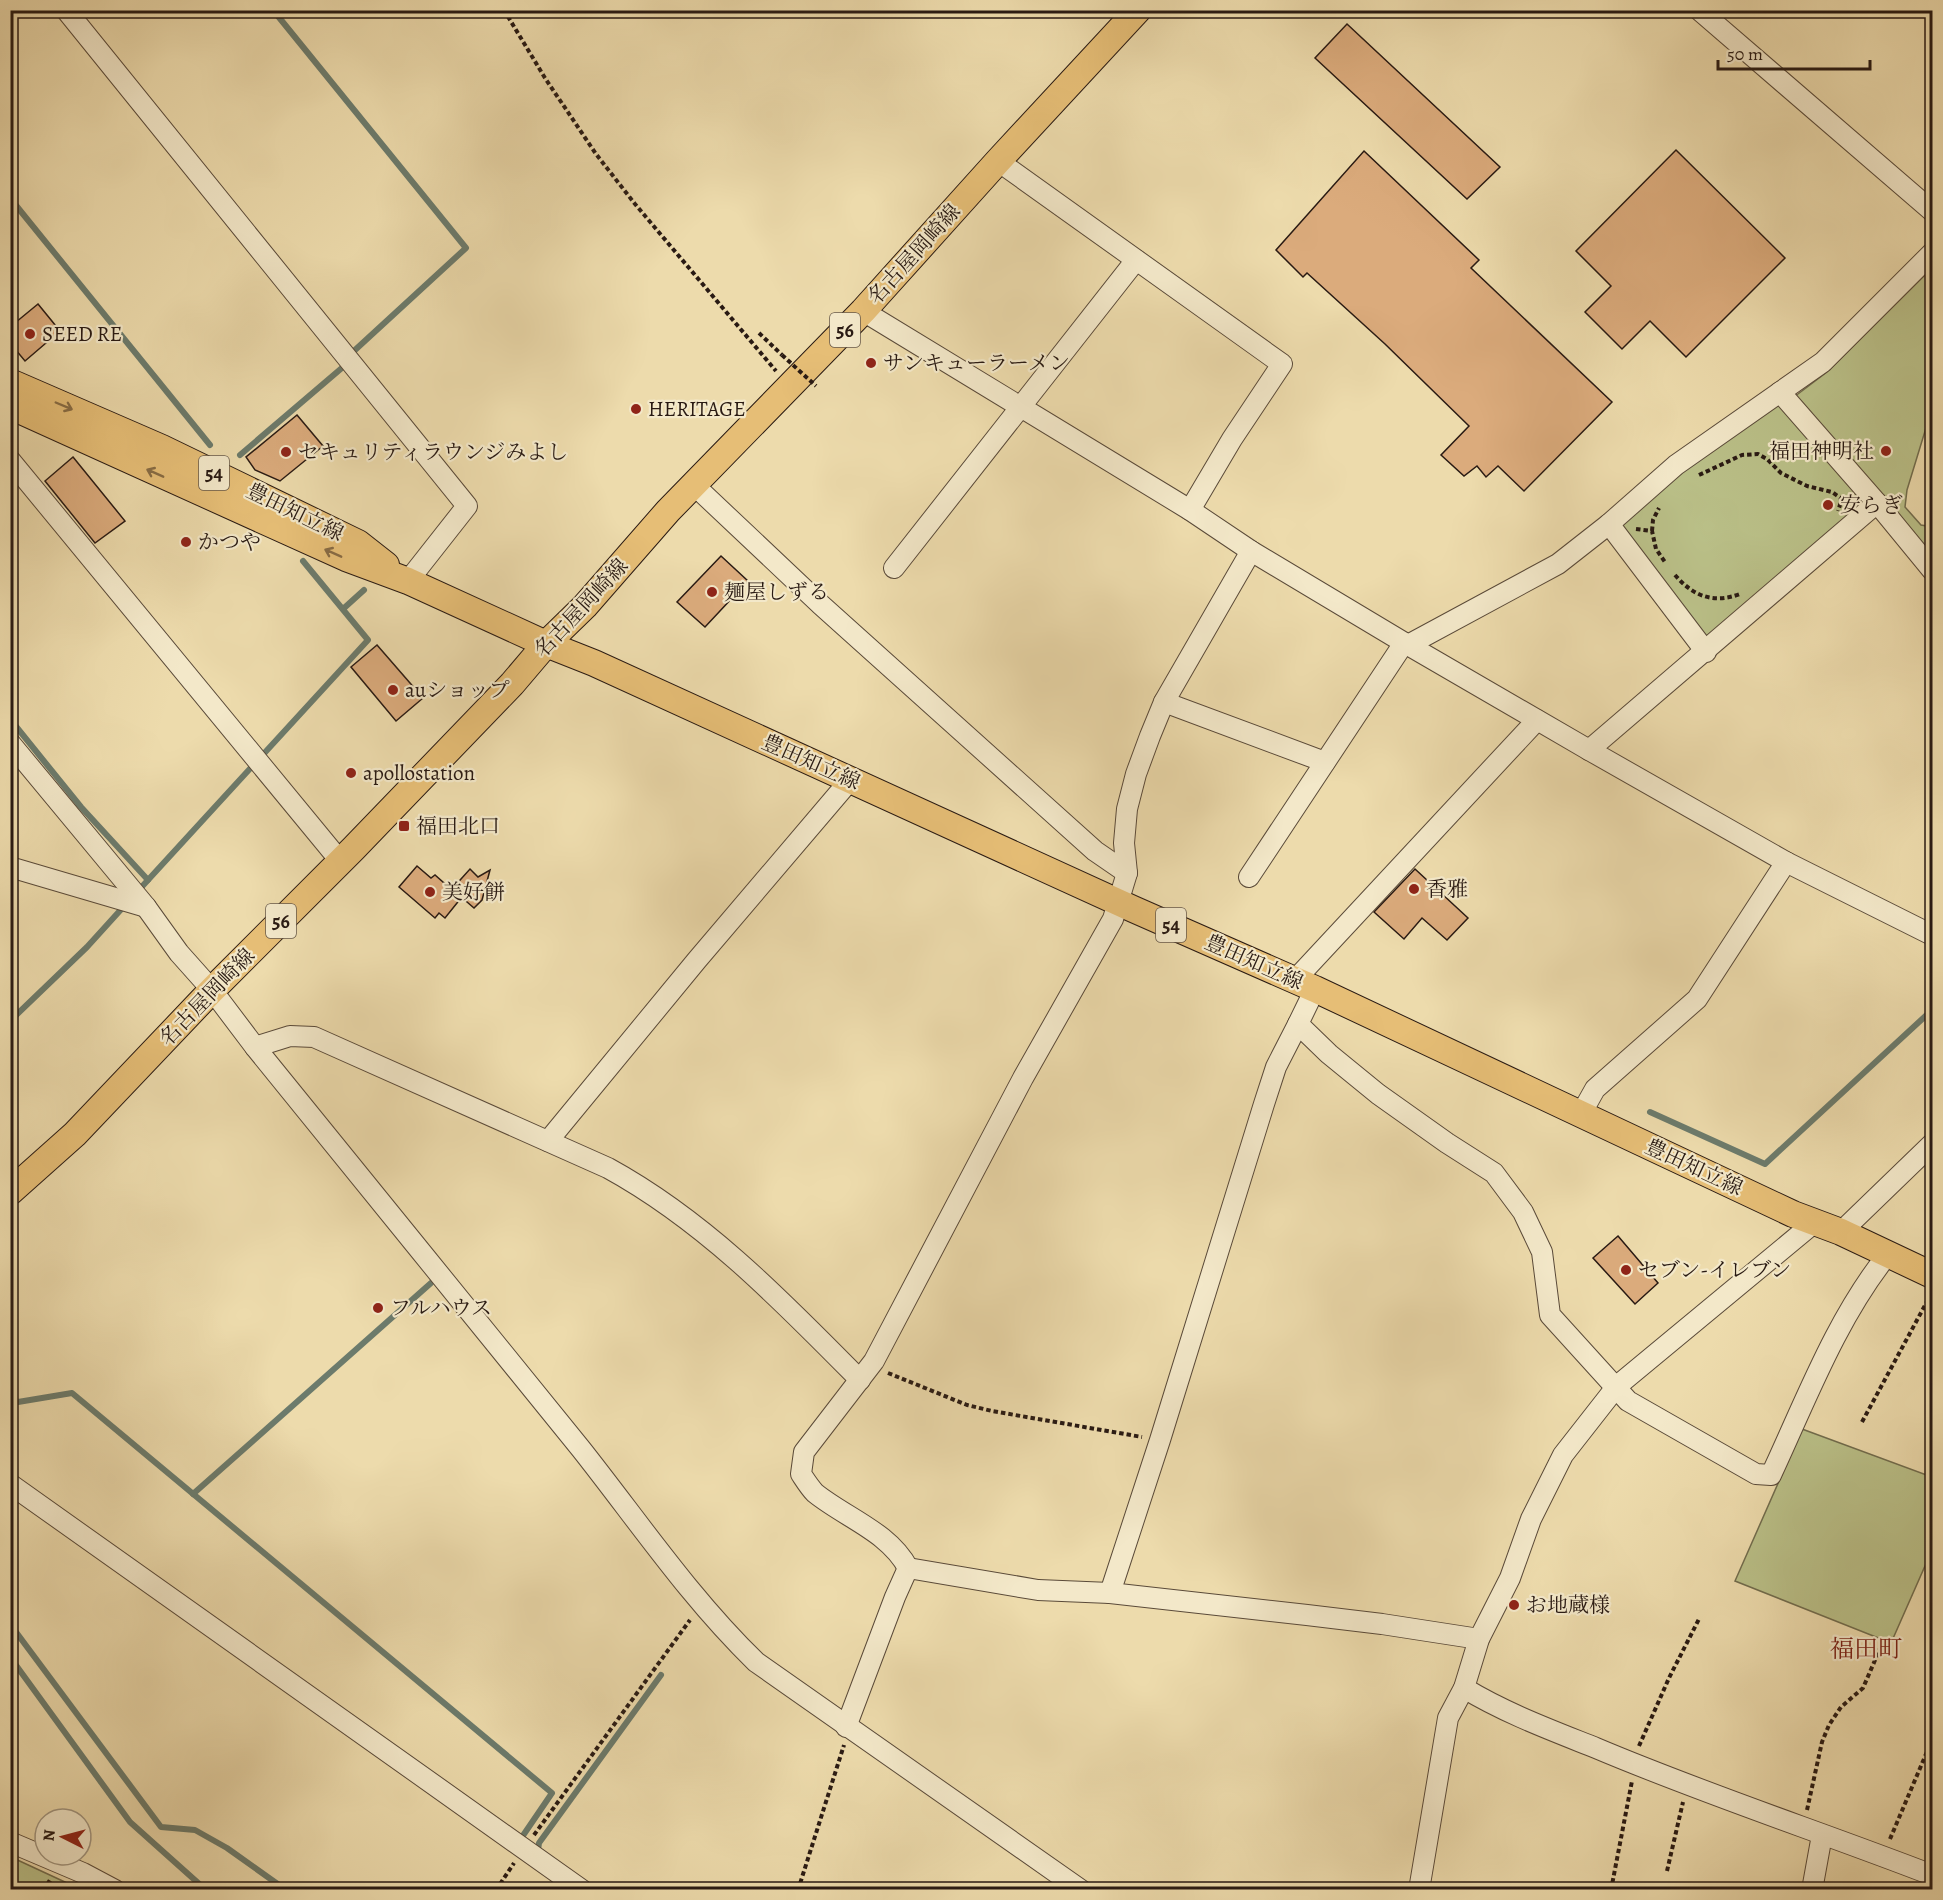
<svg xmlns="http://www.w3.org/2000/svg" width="1943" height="1900" viewBox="0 0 1943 1900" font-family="Alegreya,'Noto Serif JP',serif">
	<rect width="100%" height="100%" fill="#eddbac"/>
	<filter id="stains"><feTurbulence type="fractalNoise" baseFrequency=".00333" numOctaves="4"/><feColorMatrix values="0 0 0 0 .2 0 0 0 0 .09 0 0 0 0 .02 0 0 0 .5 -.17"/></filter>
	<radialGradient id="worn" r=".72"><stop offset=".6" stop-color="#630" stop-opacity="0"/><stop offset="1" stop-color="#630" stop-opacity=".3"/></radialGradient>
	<g fill="#bac088" stroke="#726d4e" stroke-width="1.5">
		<path d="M1932,268v146l-3,4 -22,72 -2,17 16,18 11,2v28l-52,-63 -86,-95 33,-25z"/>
		<path d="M1778,399l90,106 -162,141 -92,-121z"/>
		<path d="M1802,1429l130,48v73l-41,93 -156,-62z"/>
		<path d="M11,1857l69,32h-69z"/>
	</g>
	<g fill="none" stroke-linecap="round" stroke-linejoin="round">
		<g stroke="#6c7b6c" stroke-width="6">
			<path d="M273,10l193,238 -111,102"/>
			<path d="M10,198l200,247"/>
			<path d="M240,455l103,-88"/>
			<path d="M343,609l21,-19"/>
			<path d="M10,719l71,88 67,73 -11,12"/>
			<path d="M148,880l220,-240 -65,-79"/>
			<path d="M10,1021l77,-74 39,-43"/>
			<path d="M1650,1112l115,52 167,-154"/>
			<path d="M10,1397l8,5 54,-9 480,400 -30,44"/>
			<path d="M193,1494l238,-211"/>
			<path d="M10,1624l151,203 34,3 32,18 59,42"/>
			<path d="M10,1657l120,165 76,68"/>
			<path d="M543,1853l-5,-3 1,-7 122,-168"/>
		</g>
	</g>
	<g fill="#dbab7c" stroke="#291a13" stroke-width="1.5">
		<path d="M1347,24l153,143 -33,32 -152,-141z"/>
		<path d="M1676,150l109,108 -99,99 -36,-36 -28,28 -37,-37 26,-26 -35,-35z"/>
		<path d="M1364,151l115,109 -8,8 141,134 -88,89 -26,-25 -12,11 -9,-11 -13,10 -23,-21 28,-29 -84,-82 -78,-71 -4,4 -27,-27z"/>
		<path d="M38,304l22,27 -35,30 -15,-18v-16z"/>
		<path d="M297,415l26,31 -43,35 -25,-11 -9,-13z"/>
		<path d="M73,457l52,64 -30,22 -50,-62z"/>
		<path d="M721,556l27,25 -43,46 -28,-25z"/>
		<path d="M377,645l46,53 -27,23 -45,-54z"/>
		<path d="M417,866l14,12 4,-3 26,23 -16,20 -6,-5 -4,5 -36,-31z"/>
		<path d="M470,869l8,8 12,-7 -8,30 -8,8 -22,-19z"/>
		<path d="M1415,869l53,49 -21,22 -25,-22 -18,21 -30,-27z"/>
		<path d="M1618,1236l40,47 -23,21 -42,-46z"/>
	</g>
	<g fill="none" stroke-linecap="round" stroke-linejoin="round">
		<defs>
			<g id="minor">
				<path d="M66,10l401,496 -59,75"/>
				<path d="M1699,10l233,201"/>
				<path d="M998,161l284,203 -50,75 -42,71"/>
				<path d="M863,311l327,199 61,41 157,94 181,105 197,112 146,73"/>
				<path d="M1780,392l97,111"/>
				<path d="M10,460l331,402"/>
				<path d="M694,485l126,119 275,247 32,22"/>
				<path d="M1609,524l97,128"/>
				<path d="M894,568l242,-308"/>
				<path d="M1408,645l150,-81 51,-40 67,-59 147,-103 109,-109"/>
				<path d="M1164,702l161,60"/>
				<path d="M10,743l136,164 33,46 33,37 43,57c109,134 217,268 326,402 57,72 109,149 175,213l325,228"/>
				<path d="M1589,750l288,-247 55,67"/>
				<path d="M10,867l136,40"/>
				<path d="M1249,877l155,-234"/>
				<path d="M1294,981l243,-261"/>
				<path d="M1315,989l-17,35 31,30 49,40 69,49 47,30 29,39 19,40 8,63 78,86 128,73 15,1c35,-75 65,-156 117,-221"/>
				<path d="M255,1047l35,-11 24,1 294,131c97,53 175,134 252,212"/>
				<path d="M1581,1114l14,-25 102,-90 89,-137"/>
				<path d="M548,1141l149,-181 154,-181"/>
				<path d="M1841,1232l91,-88"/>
				<path d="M10,1484l572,406"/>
				<path d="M908,1568c-19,-36 -62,-50 -93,-75 -5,-5 -10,-13 -14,-19l3,-22 70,-91 149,-283 90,-159 14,-46 -3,-30 3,-34 9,-35 14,-38 14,-34 87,-151"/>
				<path d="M908,1568l130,22 72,3 197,22 75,9 97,15"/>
				<path d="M1110,1593l50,-153 104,-336 12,-37 22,-43"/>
				<path d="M1464,1688c41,25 87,42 132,60 111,47 225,84 336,127"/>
				<path d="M846,1727l49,-130 13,-29"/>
				<path d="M10,1842l73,31 32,17"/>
				<path d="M1419,1890l29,-172 16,-30 15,-49 31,-61 21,-59 32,-64 54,-69 198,-164"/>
				<path d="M1812,1890l10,-55"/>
			</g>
			<g id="major">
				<path d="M10,382l152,66 196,95 28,22"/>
				<path d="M10,406l336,152 62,23 138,63 48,19 539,246 182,80 478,225 48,18 91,43"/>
				<path d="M10,1192l65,-58 137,-144 141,-141 159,-165 34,-40 39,-38 83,-95 195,-200 135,-150 140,-151"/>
			</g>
		</defs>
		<use href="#minor" stroke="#5a4a39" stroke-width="22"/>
		<use href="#major" stroke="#291a13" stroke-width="28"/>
		<g stroke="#291a13" stroke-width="4" stroke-dasharray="4.5 3" stroke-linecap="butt">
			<path d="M504,10l41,68 51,76 39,50 141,167"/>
			<path d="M759,333l23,22"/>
			<path d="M1699,475l43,-20 16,-1 9,5 14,14 26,13 25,6 10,7 -4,12"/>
			<path d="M1636,529l16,2 4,18 9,13"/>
			<path d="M1652,531l1,-11 6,-12"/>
			<path d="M1675,575c18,21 38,29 65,19"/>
			<path d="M888,1373l79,32 25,6 150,26"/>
			<path d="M1862,1422l68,-126"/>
			<path d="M1639,1746l30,-68 30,-59"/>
			<path d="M1807,1810l15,-68 7,-17 12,-18 22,-19 22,-51"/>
			<path d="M534,1835l156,-215"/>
			<path d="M1890,1839l42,-99"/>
			<path d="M1667,1871l16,-69"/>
			<path d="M47,1881l15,9"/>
			<path d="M496,1890l18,-27"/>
			<path d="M798,1890l46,-145"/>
			<path d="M1611,1890l21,-109"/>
		</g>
		<use href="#minor" stroke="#f3e8c9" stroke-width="20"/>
		<use href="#major" stroke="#e6be76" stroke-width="26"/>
		<path stroke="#291a13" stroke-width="4" stroke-dasharray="4.5 3" stroke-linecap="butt" d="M782,355l34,31"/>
	</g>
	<defs><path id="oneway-shaft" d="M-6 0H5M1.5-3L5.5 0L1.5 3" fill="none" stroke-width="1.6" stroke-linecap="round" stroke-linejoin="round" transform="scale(1.5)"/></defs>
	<g stroke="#886c44">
		<use href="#oneway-shaft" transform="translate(64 406) rotate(23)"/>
		<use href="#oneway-shaft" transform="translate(155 473) rotate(-156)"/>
		<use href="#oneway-shaft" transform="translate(333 553) rotate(-156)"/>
	</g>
	<g fill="#8f2418" stroke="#f3e8c9" stroke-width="2">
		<circle cx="30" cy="334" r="6"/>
		<circle cx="871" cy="363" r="6"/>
		<circle cx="636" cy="409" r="6"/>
		<circle cx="1886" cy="451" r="6"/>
		<circle cx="286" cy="452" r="6"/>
		<circle cx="1828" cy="505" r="6"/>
		<circle cx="186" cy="542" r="6"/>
		<circle cx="712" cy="592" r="6"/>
		<circle cx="393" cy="690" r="6"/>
		<circle cx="351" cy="773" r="6"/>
		<rect x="398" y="820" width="12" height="12" rx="3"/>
		<circle cx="1414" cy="889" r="6"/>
		<circle cx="430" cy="892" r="6"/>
		<circle cx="1626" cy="1270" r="6"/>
		<circle cx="378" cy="1308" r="6"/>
		<circle cx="1514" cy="1605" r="6"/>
	</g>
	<g text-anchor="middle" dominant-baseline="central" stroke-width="4.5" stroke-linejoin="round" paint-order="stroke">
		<g fill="#f3e8c9" stroke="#66584a" stroke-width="1.5">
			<rect x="830" y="313" width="30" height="34" rx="4.5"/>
			<rect x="199" y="456" width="30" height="34" rx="4.5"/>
			<rect x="266" y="904" width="30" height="34" rx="4.5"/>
			<rect x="1156" y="908" width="30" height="34" rx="4.5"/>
		</g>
		<g font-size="20" font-weight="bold" fill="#291a13">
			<text x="845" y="330">56</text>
			<text x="214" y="473">54</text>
			<text x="281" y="921">56</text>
			<text x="1171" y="925">54</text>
		</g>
		<g font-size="21" fill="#291a13" stroke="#f3e8c9">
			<text transform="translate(914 254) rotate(-48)">名古屋岡崎線</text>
			<text transform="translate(295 512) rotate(26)">豊田知立線</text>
			<text transform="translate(581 608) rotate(-47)">名古屋岡崎線</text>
			<text transform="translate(811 762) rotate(24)">豊田知立線</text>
			<text transform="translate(1254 962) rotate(24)">豊田知立線</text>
			<text transform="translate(207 997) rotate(-46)">名古屋岡崎線</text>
			<text transform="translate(1694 1167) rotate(25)">豊田知立線</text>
		</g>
		<g font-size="21" fill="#291a13" stroke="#f3e8c9" text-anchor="start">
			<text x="42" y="334">SEED RE</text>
			<text x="883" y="363">サンキューラーメン</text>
			<text x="648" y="409">HERITAGE</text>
			<text x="1874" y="451" text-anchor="end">福田神明社</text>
			<text x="298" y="452">セキュリティラウンジみよし</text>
			<text x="1840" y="505">安らぎ</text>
			<text x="198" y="542">かつや</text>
			<text x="724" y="592">麺屋しずる</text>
			<text x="405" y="690">auショップ</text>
			<text x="363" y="773">apollostation</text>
			<text x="416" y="826">福田北口</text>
			<text x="1426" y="889">香雅</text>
			<text x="442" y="892">美好餅</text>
			<text x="1638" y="1270">セブン-イレブン</text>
			<text x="390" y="1308">フルハウス</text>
			<text x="1526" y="1605">お地蔵様</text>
		</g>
		<g font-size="24" fill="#7a1f14" stroke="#f3e8c9">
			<text x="1866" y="1649">福田町</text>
		</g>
	</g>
	<rect width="1943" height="1900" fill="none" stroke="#eddbac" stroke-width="36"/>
	<rect x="12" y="12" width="1919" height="1876" fill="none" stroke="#291a13" stroke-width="3"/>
	<rect x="18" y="18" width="1907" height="1864" fill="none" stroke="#291a13" stroke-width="1.5"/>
	<g transform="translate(63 1837) rotate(276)"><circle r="28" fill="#f3e8c9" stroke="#a29680" stroke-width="1.5"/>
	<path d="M0-4.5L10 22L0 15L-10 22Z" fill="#8f2418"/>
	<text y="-9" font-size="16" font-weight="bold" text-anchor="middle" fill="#291a13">N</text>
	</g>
	<path d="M1718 60v9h152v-9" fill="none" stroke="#291a13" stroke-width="3"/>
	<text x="1727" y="60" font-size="18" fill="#291a13" stroke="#f3e8c9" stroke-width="4.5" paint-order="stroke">50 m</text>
	<rect width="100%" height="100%" filter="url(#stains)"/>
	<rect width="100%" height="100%" fill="url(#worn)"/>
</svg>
